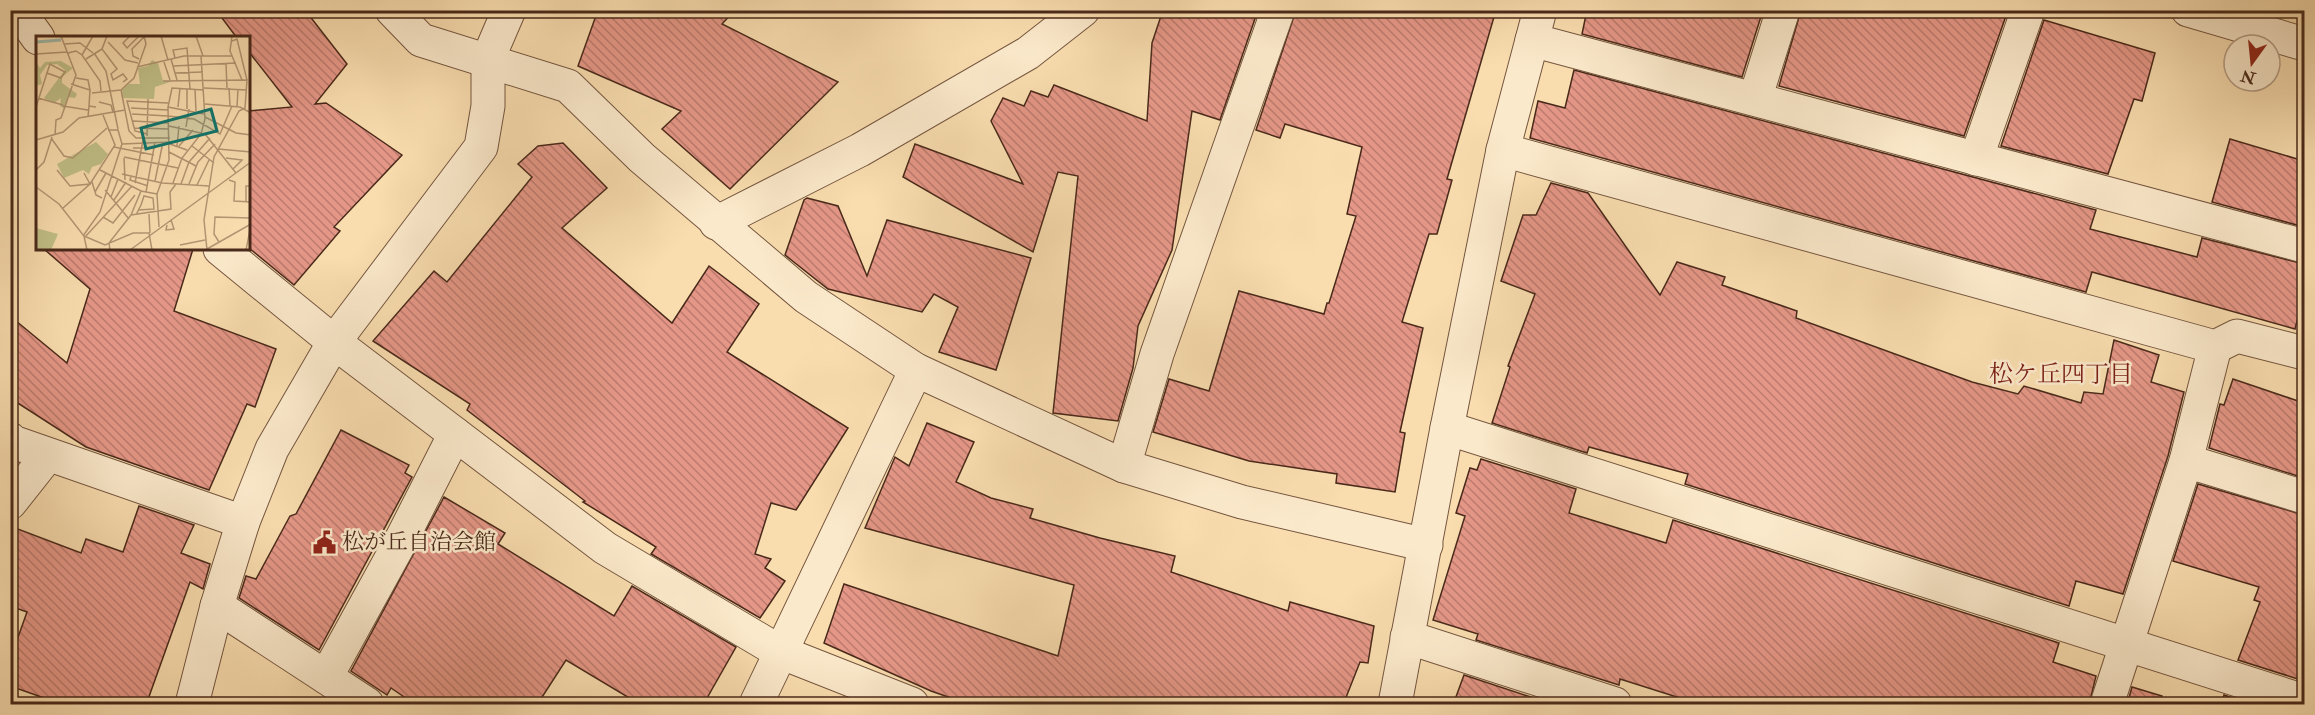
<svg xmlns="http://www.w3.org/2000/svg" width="2315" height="715" viewBox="0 0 2315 715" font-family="'IM FELL Double Pica','Noto Serif JP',serif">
	<defs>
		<pattern id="building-back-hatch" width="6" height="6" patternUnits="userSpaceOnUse" patternTransform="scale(1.5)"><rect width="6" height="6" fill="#e59787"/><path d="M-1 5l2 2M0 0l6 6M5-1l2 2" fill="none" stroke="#bc7b6e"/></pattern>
	</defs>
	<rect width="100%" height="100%" fill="#f9ddaf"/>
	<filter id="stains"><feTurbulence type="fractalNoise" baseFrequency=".00333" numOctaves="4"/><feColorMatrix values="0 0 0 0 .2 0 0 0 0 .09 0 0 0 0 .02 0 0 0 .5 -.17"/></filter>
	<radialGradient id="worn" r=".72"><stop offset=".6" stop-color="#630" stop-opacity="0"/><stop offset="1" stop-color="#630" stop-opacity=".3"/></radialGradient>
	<g fill="url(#building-back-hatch)" stroke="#49291a" stroke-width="1.5">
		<path d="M216,10h89l42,54 -32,40 11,-1 76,52 -68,72 6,4 -46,54 -45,-37v-137l43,-4 -43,-55v-14h-12z"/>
		<path d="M598,10h137l-13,14 116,58 -108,107 -68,-60 19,-18 -103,-45z"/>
		<path d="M1163,10h95l-38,110 -28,-9 -20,139 -34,76 -5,42 -15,53 -65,-8 25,-237 -20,-4 -25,80 -130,-75 12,-33 108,40 -32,-63 12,-23 21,8 7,-15 17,6 6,-12 93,36 5,-78z"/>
		<path d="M1296,10h200l-49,169 5,1 -15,54h-8l-27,88 21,6 -23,104 5,1 -10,59 -59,-9 1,-9 -88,-13 -96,-29 16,-53 40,12 30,-100 85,23 3,-11h2l27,-87 -9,-2 15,-67 -77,-23 -5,14 -24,-8z"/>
		<path d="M1587,10h176l-21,67 -160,-43z"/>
		<path d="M1801,10h207l-44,126 -185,-50z"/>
		<path d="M2044,20l111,33 -13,48 -8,-2 -26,75 -107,-28z"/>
		<path d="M1574,70l522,140 -6,19 107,28 5,-19 102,26v30l-9,35 -203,-57 -6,20 -556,-154 8,-37 27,7z"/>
		<path d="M2230,139l74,22v66l-92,-25z"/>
		<path d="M563,143l44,45 -45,40 110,95 37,-57 50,38 -32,48 121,76 -52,82 -25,-7 -16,51 16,5 -6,9 20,13 -25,37 -109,-64 5,-7 -73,-45 2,-1 -118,-91 3,-6 -97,-63 61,-70 13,11 85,-105 -14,-13 20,-18z"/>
		<path d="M1551,183l37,10 72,102 17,-33 48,15 -3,8 75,26 -1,7 176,64 46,12 6,-8 57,17 3,-11 19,2 11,-54 45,15 -8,27 33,10 -16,64 -45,138 -47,-13 -7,25 -384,-122 3,-10 -99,-27 -2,6 -95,-30 18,-56 -2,-1 27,-72 -34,-13 22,-66h13z"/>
		<path d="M807,198l31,8 29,70 20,-56 144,38 -35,112 -57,-18 19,-45 -24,-13 -12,18 -94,-23 -43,-34 19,-55z"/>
		<path d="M44,249h149l-19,62 102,38 -21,58 -8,-3 -38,86 -123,-43 -76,-49v-82l57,47 23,-74z"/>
		<path d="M2233,379l71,24v75l-95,-30 11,-44 4,1z"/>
		<path d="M927,423l47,19 -18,40 35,16 42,11 -3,9 70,20 75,18 -4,16 117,39 2,-9 84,24 -6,37 -8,-1 -17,43h-372l-40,-14 -107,-48 20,-59 214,72 16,-71 -209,-57 30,-71 14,9z"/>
		<path d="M341,430l68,35 -4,8 7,4 -93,173 -80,-52 7,-22 10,3 34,-63 6,-2z"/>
		<path d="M1481,459l95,30 -7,24 97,30 7,-23 386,123 -6,19 43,14 -7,29h-387l-82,-26 -1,6 -143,-45 2,-6 -45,-14 32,-104 -9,-3 14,-45 7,2z"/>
		<path d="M2198,484l106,31v166l-66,-21 22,-58 -6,-2 5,-13 -86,-26z"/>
		<path d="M444,497l61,36 -7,11 116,72 18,-30 104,61 -33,58h-62l-75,-45 -29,45h-121l-25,-17 -4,7 -36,-24z"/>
		<path d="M139,506l55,19 -13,28 29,11 -7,25 -13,-7 -44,123h-82l-54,-19v-26l17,-48 -17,-6v-80l71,27 5,-14 37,13z"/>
		<path d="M1464,675l91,30h-102z"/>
		<path d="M2132,687l30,9 -2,9h-33z"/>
		<path d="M2224,695l29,10h-32z"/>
	</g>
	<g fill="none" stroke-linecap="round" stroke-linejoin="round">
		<defs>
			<g id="minor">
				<path d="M18,10l20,28"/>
				<path d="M2188,10l116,34"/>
				<path d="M1532,40l772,206"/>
				<path d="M1755,99l28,-89"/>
				<path d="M1503,150l712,197 22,-11 67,17"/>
				<path d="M1976,159l52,-149"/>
				<path d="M716,223l144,-73 168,-97 55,-43"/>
				<path d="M220,249l114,93 271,206 175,104 132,52"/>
				<path d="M1447,428l857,273"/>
				<path d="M10,439l3,3 230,80"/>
				<path d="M2186,461l118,36"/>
				<path d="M1124,466l33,-112 121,-344"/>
				<path d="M10,503l38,-48"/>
				<path d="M217,606l150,98"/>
				<path d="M1407,637l208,67"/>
				<path d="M326,677l71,-129 58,-114"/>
				<path d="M756,704l160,-334"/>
				<path d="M2107,704l79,-243 29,-114"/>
			</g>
			<g id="tertiary">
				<path d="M392,10l29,30 147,46 74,72 164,139 110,73 208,96 118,36 184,43"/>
				<path d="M192,704l25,-98 26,-84 29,-73 62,-107 147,-195 7,-41v-47l21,-49"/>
				<path d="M1395,704l52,-276 56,-278 37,-140"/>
			</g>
		</defs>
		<use href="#minor" stroke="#75563f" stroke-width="35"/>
		<use href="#tertiary" stroke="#75563f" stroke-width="35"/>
		<use href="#minor" stroke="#fbe9cb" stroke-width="33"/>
		<use href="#tertiary" stroke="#fbe9cb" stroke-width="33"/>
	</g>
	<defs>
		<symbol id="civic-bare" viewBox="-9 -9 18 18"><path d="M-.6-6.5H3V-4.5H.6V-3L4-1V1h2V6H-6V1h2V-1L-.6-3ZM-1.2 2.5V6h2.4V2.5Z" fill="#8f2418" stroke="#fbe9cb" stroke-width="2.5" paint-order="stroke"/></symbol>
	</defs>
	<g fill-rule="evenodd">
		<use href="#civic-bare" x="308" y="526" width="33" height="33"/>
	</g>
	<g text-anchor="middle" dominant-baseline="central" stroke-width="5" stroke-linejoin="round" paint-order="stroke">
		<g font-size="22" fill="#49291a" stroke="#fbe9cb" text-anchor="start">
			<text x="342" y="542">松が丘自治会館</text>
		</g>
		<g font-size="24" fill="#7a1f14" stroke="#fbe9cb">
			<text x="2061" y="374">松ケ丘四丁目</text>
		</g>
	</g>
	<g transform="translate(36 36)">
		<rect width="214" height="214" fill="#f9ddaf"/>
		<path d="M116,24l6,3 5,18h10l-18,6 -1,12 -31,-1 -1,-8 7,-6h11l-2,-16 10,-2zM25,25l12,7 -11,9v6l15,11 -2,4 -7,-1 -3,12 -5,-3 1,-8 -7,5 -10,-5 21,-28 -8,-6 -10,1 -7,10 2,9 -6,2v-24l4,6 5,-6zM0,192l22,6 -7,16h-15z" fill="#c1c088"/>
		<path d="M60,106l12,12 -7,10 -9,3 -3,7 -6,-4 -19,8 -7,-14z" fill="#c1c088"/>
		<path fill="none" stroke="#9ebbad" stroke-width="3" d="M0,6l25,-2"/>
		<path fill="none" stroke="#b39573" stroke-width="1.5" d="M71,0l-5,13 15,20 -6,5 2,6 10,-6 4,5 -4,3M94,0l-7,7 4,5 12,-12M108,0l2,8 -12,34 -13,12 8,41 7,7h34M125,0l7,24M160,0l7,20M196,0l-2,15 12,29M196,5l5,-2 10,41M72,6l17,18 13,3M28,8l16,-1 13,10M32,17l8,-2 6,4 18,26 1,10M58,17l12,18 12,58M0,18l31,-2M46,19l11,-19M139,22l-2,-8 14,-2 3,41M50,23l16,-10M103,23l-6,-3 -1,-7 12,-12M135,23l6,21M128,26l6,18M190,27l1,25M137,30l63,-3M101,31l47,-11h48M139,37l28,-1M40,42l12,2 2,10M127,45l84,-1 -2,28 -6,3 -25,46 -10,63 3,30M35,48l19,6 -1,16M168,52l43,2M193,52l1,18M159,53l1,22M56,57l29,-3M2,62l25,7M63,66l12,3 2,7M169,68l35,3 11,6M27,70l25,4M0,71l11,-34 14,5 4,-6 -15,-8 -3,9M132,71l36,7M142,71l2,-19M201,71l1,-18M95,72l37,2M151,73v-20M96,78l36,2M132,80l26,3 26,15 12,-28M52,81l1,-11 7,1M169,81l31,16 15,2M97,85l36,2M133,90l36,8 31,39M150,91l3,-18M98,92l35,1M111,98l-12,-3 -8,-30 41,2M19,99l1,-15 5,-2 15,-43 -15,-39M111,100l1,-37M15,102l13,18 9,2 34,-30M0,104l27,-8 16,-14 46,-8M86,108l48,-2M134,108l17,6M141,110l2,-20M143,110l14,-16M156,110l22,17M78,111l40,8M97,112h22M182,113l33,3M133,116l27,14M88,121l54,11M88,122l1,22M190,122l16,2 -9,9M0,134l8,-8 8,-25M21,134l13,16 20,-2 -6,-11M64,134l41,21 16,3M86,138l40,9 47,3M95,140l-1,4 18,6M193,144l6,2 -1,19 17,1M119,145l8,-39M56,146l4,13 6,3M99,147l8,-43M137,147l9,-25 19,-24 4,-15 -4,-63M145,148l8,-22 21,-24M153,148l9,-22 17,-18M161,149l12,-25M0,151l23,17 25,32 3,14M69,154l24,29M59,156l11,-19M110,156l9,-50M75,161l7,-18M78,164l12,-18M210,166v-16h5M27,172l27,-24 25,-39 -12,-30M113,178l1,19M95,179l10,-24M101,179v-2l4,-8 3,-9 9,2 1,11 -16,1M67,181l10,6 22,-28M131,189l-1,5 8,-1 -3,-9M123,191l-2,-33 12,-34 -1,-53 4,-19 32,2M47,200l17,-24 22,-68 -4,-14h-10M48,200l21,9 28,-12h16l3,17M49,201l47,-51M183,206l-5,-8 1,-17 36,1M144,209l25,-5M171,213l44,-25M74,214l-1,-7 22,-28 40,-6 -1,-17 6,-8M94,214l121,-88M210,214l4,-20"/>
		<path fill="#0f766e" fill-opacity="0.15" stroke="#0f766e" stroke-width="3" d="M175,73l6,22 -71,18 -5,-21z"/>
		<rect width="214" height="214" fill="none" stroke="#49291a" stroke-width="3"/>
	</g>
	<rect width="2315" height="715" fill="none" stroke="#f9ddaf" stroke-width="36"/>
	<rect x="12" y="12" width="2291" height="691" fill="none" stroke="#49291a" stroke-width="3"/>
	<rect x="18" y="18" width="2279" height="679" fill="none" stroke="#49291a" stroke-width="1.5"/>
	<g transform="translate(2252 63) rotate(195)"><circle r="28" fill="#fbe9cb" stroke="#b49c84" stroke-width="1.5"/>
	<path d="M0-4.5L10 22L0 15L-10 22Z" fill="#8f2418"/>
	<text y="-9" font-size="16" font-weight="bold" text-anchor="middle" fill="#49291a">N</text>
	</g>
	<rect width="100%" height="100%" filter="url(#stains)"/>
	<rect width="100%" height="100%" fill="url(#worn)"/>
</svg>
